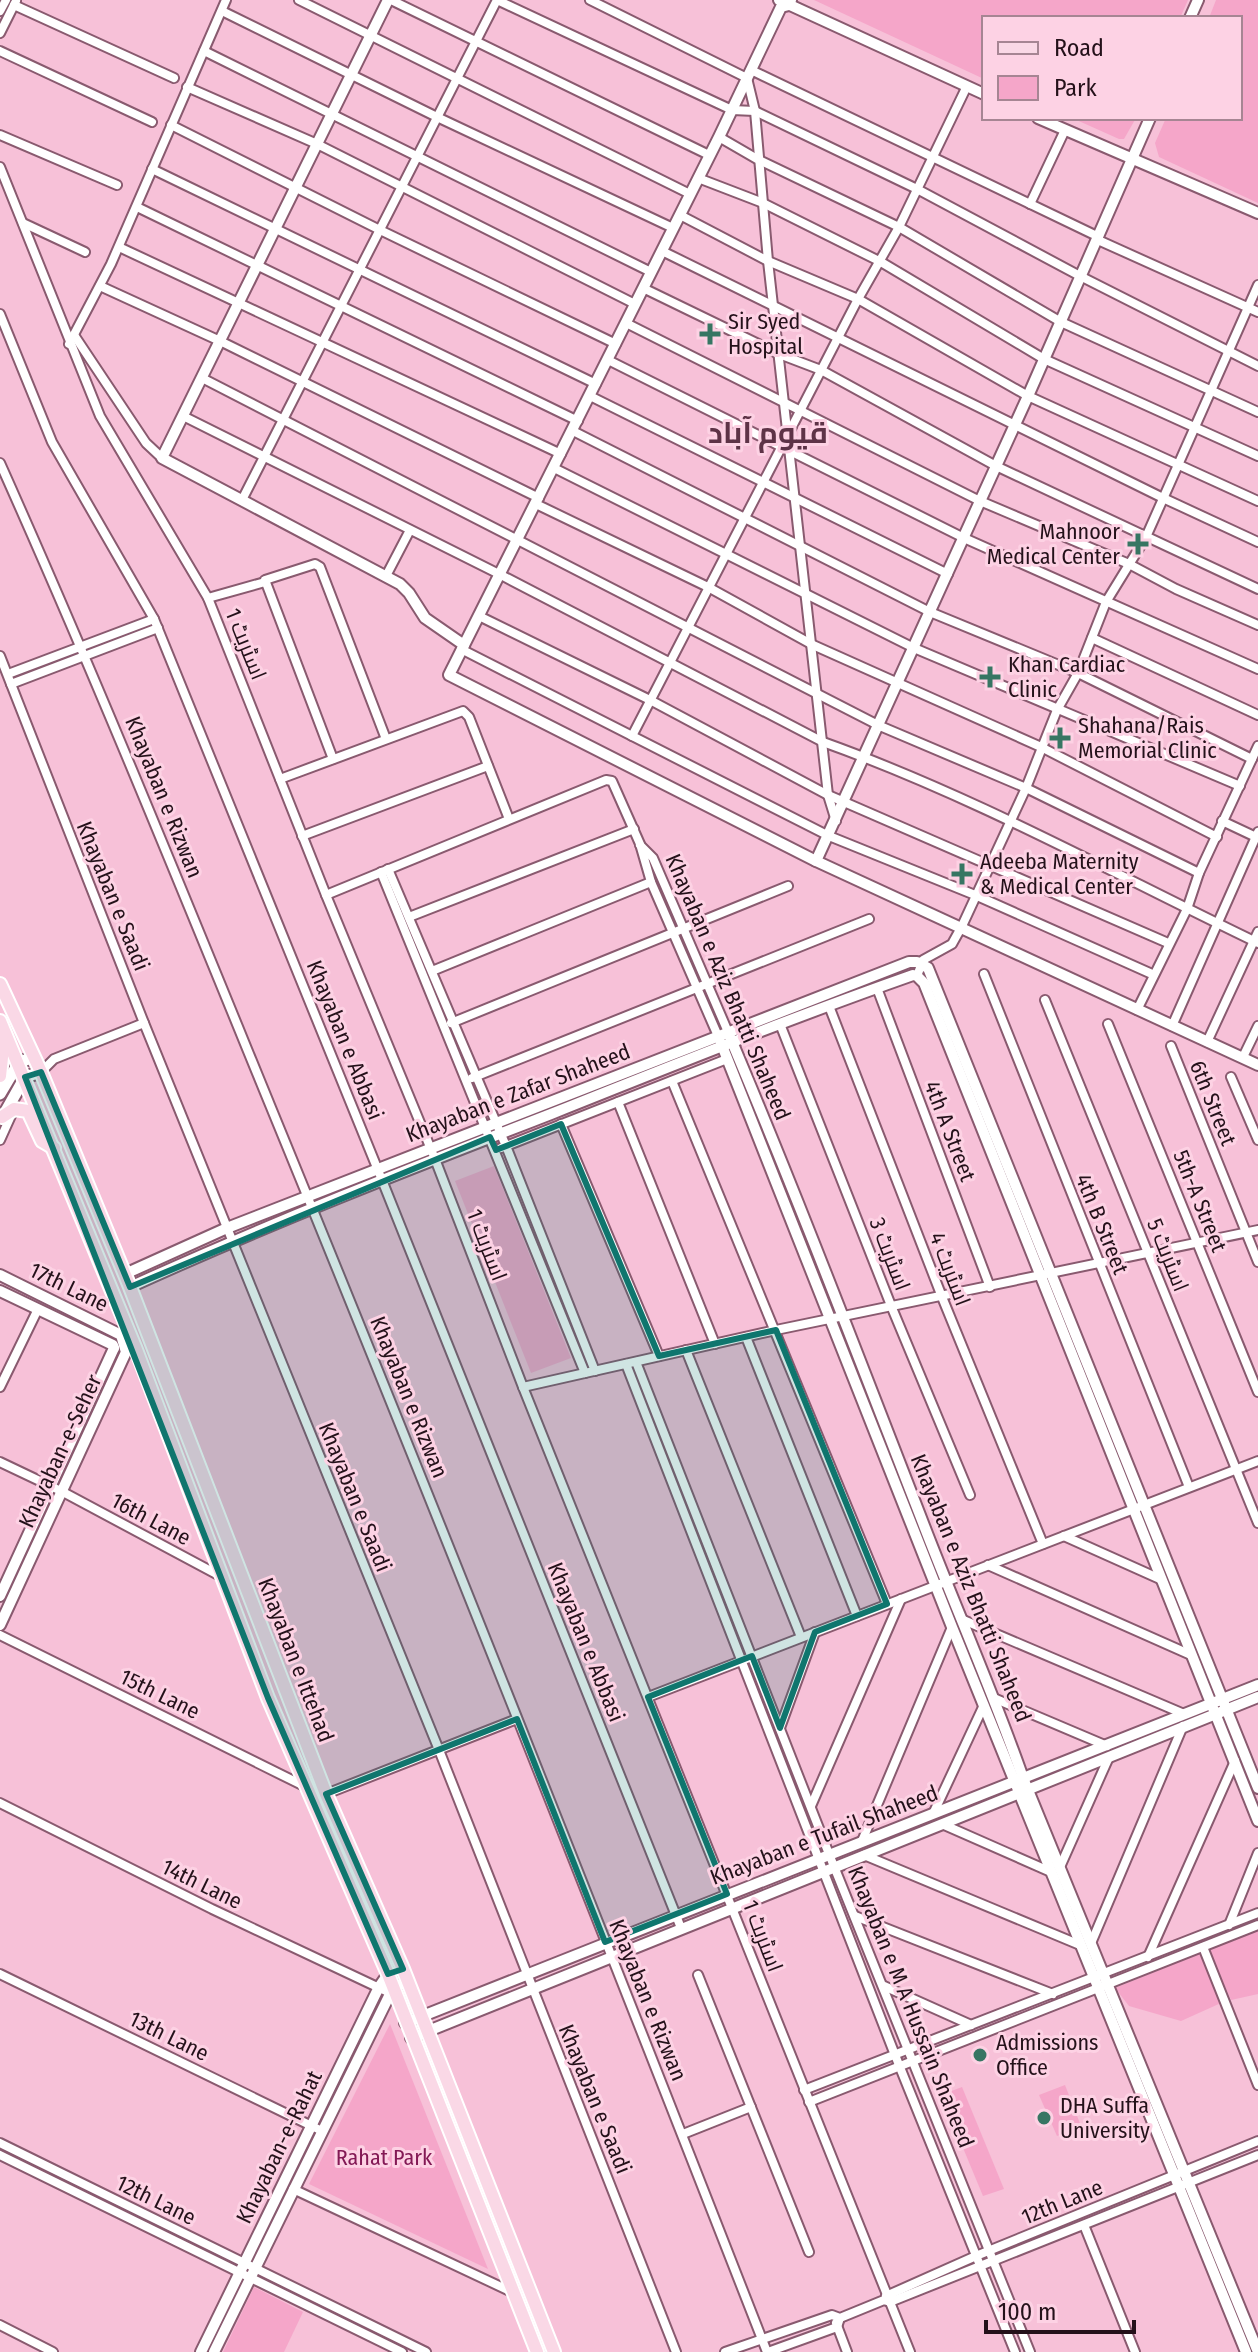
<svg xmlns="http://www.w3.org/2000/svg" width="1258" height="2352" viewBox="0 0 1258 2352" font-family="'Fira Sans Condensed',Cairo,sans-serif">
	<rect width="100%" height="100%" fill="#f7c1d8"/>
	<g fill="#f5a6c9">
		<path d="M814,0h374l-8,18h-196v61z"/>
		<path d="M1216,0h42v203l-99,-46 -4,-14 11,-25h74v-100h-31z"/>
		<path d="M1072,118h64l-12,21h-5z"/>
		<path d="M494,1166l77,192 -40,15 -76,-192z"/>
		<path d="M1258,1930v64l-27,6 -22,-50z"/>
		<path d="M1201,1953l20,50 -40,18 -52,-15 -14,-18z"/>
		<path d="M390,2024l98,245 -179,-85z"/>
		<path d="M1065,2085l16,41 -24,10 -18,-41z"/>
		<path d="M962,2087l42,102 -21,7 -42,-101z"/>
		<path d="M254,2287l49,25 -19,40h-61z"/>
	</g>
	<g fill="none" stroke-linecap="round" stroke-linejoin="round">
		<defs>
			<g id="minor">
				<path d="M299,0l391,194"/>
				<path d="M391,0l318,155"/>
				<path d="M590,0l157,78 8,33 13,150 60,534 8,26"/>
				<path d="M14,5l160,73"/>
				<path d="M0,11l6,-11"/>
				<path d="M222,11l215,106 236,111"/>
				<path d="M0,33l16,-32"/>
				<path d="M0,51l152,71"/>
				<path d="M204,51l447,221"/>
				<path d="M751,70l348,167"/>
				<path d="M187,87l130,57 318,160"/>
				<path d="M171,125l209,105 236,114"/>
				<path d="M0,135l117,50"/>
				<path d="M719,137l38,22 142,68 162,95 197,90"/>
				<path d="M0,167l100,249 108,182 118,297 109,264 88,228 387,965"/>
				<path d="M152,169l444,215"/>
				<path d="M698,178l65,25 118,59 163,97 214,97"/>
				<path d="M1030,204l35,-74"/>
				<path d="M137,207l441,214"/>
				<path d="M680,215l88,46 90,38 170,97 230,105"/>
				<path d="M23,223l62,29"/>
				<path d="M1098,240l160,72"/>
				<path d="M119,247l442,207"/>
				<path d="M662,251l501,247 95,44"/>
				<path d="M100,286l120,55 319,157"/>
				<path d="M643,288l136,66 42,16 175,96 262,123"/>
				<path d="M0,314l52,128 102,177 228,561 299,748"/>
				<path d="M626,323l354,178 149,63 47,25 82,36"/>
				<path d="M74,335l72,108 16,15"/>
				<path d="M69,344l42,-80 115,-264"/>
				<path d="M608,360l356,178 294,131"/>
				<path d="M202,378l678,348 146,62 173,85"/>
				<path d="M590,396l358,178"/>
				<path d="M183,416l318,159 322,167c151,54 291,132 435,201"/>
				<path d="M573,431l357,181 148,61 174,86"/>
				<path d="M0,463c95,212 182,427 270,642 170,414 334,830 497,1247"/>
				<path d="M554,468l360,180 326,138"/>
				<path d="M242,500l255,-500 235,110 23,1 162,78 163,87 178,90"/>
				<path d="M536,504l172,83 105,58 228,102 176,90"/>
				<path d="M386,576l24,-46"/>
				<path d="M208,598l57,-16"/>
				<path d="M479,616l171,84 178,95 340,148"/>
				<path d="M1092,638l166,77"/>
				<path d="M461,649l368,187 146,59 177,79"/>
				<path d="M0,656l144,367 295,727 237,602"/>
				<path d="M8,674l146,-55"/>
				<path d="M11,684l147,-56"/>
				<path d="M632,736l226,-437 41,-72 68,-141"/>
				<path d="M333,759l-68,-179 50,-16 5,3 66,172"/>
				<path d="M280,779l183,-68 6,6 40,102"/>
				<path d="M1222,821l36,17"/>
				<path d="M302,836l186,-70"/>
				<path d="M640,845l13,13 75,174"/>
				<path d="M388,869l118,277 89,225"/>
				<path d="M381,872l204,501"/>
				<path d="M326,895l280,-115 6,1 28,63 11,38 67,154"/>
				<path d="M409,917l225,-88"/>
				<path d="M432,971l219,-89"/>
				<path d="M984,974l205,513"/>
				<path d="M917,976l6,-16 29,-16 10,-18 64,-138 31,-78 21,-37 28,-71 40,-65 112,-252"/>
				<path d="M877,988l113,299"/>
				<path d="M1045,1000l213,523"/>
				<path d="M829,1006l113,291 101,247"/>
				<path d="M1137,1010l50,-101 12,-36 59,-127"/>
				<path d="M451,1023l337,-137"/>
				<path d="M780,1024l112,284 78,187"/>
				<path d="M1108,1024l150,368"/>
				<path d="M1172,1026l86,-194"/>
				<path d="M1207,1042l51,-110"/>
				<path d="M1171,1046l87,216"/>
				<path d="M1243,1057l15,-31"/>
				<path d="M41,1072l13,-13 90,-36"/>
				<path d="M1231,1077l27,63"/>
				<path d="M472,1078l397,-159"/>
				<path d="M672,1081l215,523"/>
				<path d="M618,1102l97,242"/>
				<path d="M561,1124l98,232"/>
				<path d="M0,1140l14,-31"/>
				<path d="M501,1148l226,-89"/>
				<path d="M746,1337l111,279"/>
				<path d="M686,1350l115,287"/>
				<path d="M636,1362l193,492 201,498"/>
				<path d="M626,1364l269,691 120,297"/>
				<path d="M0,1387l38,-78"/>
				<path d="M523,1387l253,-57 482,-100"/>
				<path d="M0,1462l63,30 159,85"/>
				<path d="M1064,1536l96,43"/>
				<path d="M988,1565l203,90"/>
				<path d="M961,1619l223,95"/>
				<path d="M0,1635l304,151"/>
				<path d="M648,1697l610,-236"/>
				<path d="M996,1699l111,47"/>
				<path d="M780,1728l35,-96"/>
				<path d="M326,1794l191,-75"/>
				<path d="M0,1803l212,106 178,84"/>
				<path d="M811,1806l90,-207"/>
				<path d="M933,1814l51,-109"/>
				<path d="M942,1824l109,48"/>
				<path d="M862,1841l90,-214"/>
				<path d="M864,1855l216,90"/>
				<path d="M1060,1867l49,-110"/>
				<path d="M855,1916l198,78"/>
				<path d="M1229,1925l29,-72"/>
				<path d="M1092,1941l91,-215"/>
				<path d="M1203,1947l55,138"/>
				<path d="M1148,1957l87,-196"/>
				<path d="M0,1974l322,157"/>
				<path d="M698,1975l111,277"/>
				<path d="M884,1986l87,39"/>
				<path d="M804,2090l454,-177"/>
				<path d="M809,2102l449,-177"/>
				<path d="M683,2134l68,-27"/>
				<path d="M0,2143l426,209"/>
				<path d="M0,2155l402,197"/>
				<path d="M293,2189l219,103"/>
				<path d="M1084,2225l51,127"/>
				<path d="M886,2296l90,-40 282,-115"/>
				<path d="M836,2323l11,29"/>
				<path d="M0,2325l53,27"/>
				<path d="M725,2352l107,-37 8,3 44,-18 6,2 368,-147"/>
				<path d="M768,2352l69,-25 3,-9"/>
			</g>
			<g id="tertiary">
				<path d="M388,0l-226,458 238,126 9,9 16,25 39,27"/>
				<path d="M779,0l205,94"/>
				<path d="M791,0l-2,5 -8,2 -62,130 -270,538 367,186 442,204"/>
				<path d="M1190,18l8,-18"/>
				<path d="M1038,118l220,95"/>
				<path d="M816,861l212,-465 122,-278"/>
				<path d="M730,1037c68,161 130,324 193,486 33,86 70,169 100,255l235,574"/>
				<path d="M721,1043l231,584 294,725"/>
				<path d="M125,1274l102,-46 682,-266h8l11,6 330,820"/>
				<path d="M0,1275l121,60 5,17 -126,273"/>
				<path d="M130,1287c138,-63 279,-118 421,-173 120,-48 240,-96 362,-139l4,1 7,7 334,838"/>
				<path d="M0,1291l113,54 1,3"/>
				<path d="M0,1596l114,-248"/>
				<path d="M405,2023l853,-338"/>
				<path d="M411,2038l847,-341"/>
				<path d="M201,2352l178,-365 9,-13 15,-5"/>
				<path d="M214,2352l179,-364 14,-6"/>
			</g>
			<g id="secondary">
				<path d="M0,1094l19,-32 13,-4"/>
				<path d="M2,1118l23,-41 16,-5"/>
			</g>
			<g id="primary">
				<path d="M0,984l41,88 89,215 196,507 77,175 151,383"/>
				<path d="M0,1021l135,326 133,351 120,276 149,378"/>
				<path d="M0,1076l3,-28 -3,-16"/>
				<path d="M2,1117l12,-8 14,2 14,30 12,7"/>
			</g>
		</defs>
		<use href="#minor" stroke="#895a6f" stroke-width="12"/>
		<use href="#tertiary" stroke="#895a6f" stroke-width="14"/>
		<use href="#secondary" stroke="#895a6f" stroke-width="15"/>
		<use href="#primary" stroke="#fff" stroke-width="16"/>
		<use href="#minor" stroke="#fff" stroke-width="8"/>
		<use href="#tertiary" stroke="#fff" stroke-width="10"/>
		<use href="#secondary" stroke="#fff" stroke-width="11"/>
		<use href="#primary" stroke="#fad8e6" stroke-width="12"/>
	</g>
	<path fill="#0f766e" fill-opacity="0.2" stroke="#0f766e" stroke-width="6" stroke-linejoin="round" d="M41,1072l89,215 360,-150 6,13 65,-26 98,232 117,-26 111,274 -72,28 -35,96 -28,-72 -104,41 79,197 -122,48 -88,-223 -191,75 77,175 -15,5 -120,-276 -243,-621z"/>
	<g fill="#377663" stroke="#fdd2e4" stroke-width="3">
		<path d="M706 322h8v8h8v8h-8v8h-8v-8h-8v-8h8z"/>
		<path d="M1134 532h8v8h8v8h-8v8h-8v-8h-8v-8h8z"/>
		<path d="M986 665h8v8h8v8h-8v8h-8v-8h-8v-8h8z"/>
		<path d="M1056 726h8v8h8v8h-8v8h-8v-8h-8v-8h8z"/>
		<path d="M958 862h8v8h8v8h-8v8h-8v-8h-8v-8h8z"/>
		<circle cx="980" cy="2055" r="8"/>
		<circle cx="1044" cy="2118" r="8"/>
	</g>
	<g text-anchor="middle" dominant-baseline="central" stroke-width="6" stroke-linejoin="round" paint-order="stroke">
		<g font-size="22" fill="#24111a" stroke="#fdd2e4" text-anchor="start">
			<text x="728" y="321">Sir Syed<tspan x="728" dy="25">Hospital</tspan></text>
			<text x="1120" y="531" text-anchor="end">Mahnoor<tspan x="1120" dy="25">Medical Center</tspan></text>
			<text x="1008" y="664">Khan Cardiac<tspan x="1008" dy="25">Clinic</tspan></text>
			<text x="1078" y="725">Shahana/Rais<tspan x="1078" dy="25">Memorial Clinic</tspan></text>
			<text x="980" y="861">Adeeba Maternity<tspan x="980" dy="25">&amp; Medical Center</tspan></text>
			<text x="996" y="2042">Admissions<tspan x="996" dy="25">Office</tspan></text>
			<text x="1060" y="2105">DHA Suffa<tspan x="1060" dy="25">University</tspan></text>
		</g>
		<g font-size="22" fill="#24111a" stroke="#fdd2e4">
			<text transform="translate(246 644) rotate(68)">اسٹریٹ 1</text>
			<text transform="translate(164 797) rotate(68)">Khayaban e Rizwan</text>
			<text transform="translate(113 896) rotate(68)">Khayaban e Saadi</text>
			<text transform="translate(728 987) rotate(67)">Khayaban e Aziz Bhatti Shaheed</text>
			<text transform="translate(345 1040) rotate(68)">Khayaban e Abbasi</text>
			<text transform="translate(518 1093) rotate(-21)">Khayaban e Zafar Shaheed</text>
			<text transform="translate(1213 1103) rotate(68)">6th Street</text>
			<text transform="translate(950 1131) rotate(69)">4th A Street</text>
			<text transform="translate(1200 1201) rotate(68)">5th-A Street</text>
			<text transform="translate(1102 1224) rotate(68)">4th B Street</text>
			<text transform="translate(487 1245) rotate(69)">اسٹریٹ 1</text>
			<text transform="translate(890 1254) rotate(69)">اسٹریٹ 3</text>
			<text transform="translate(1168 1255) rotate(68)">اسٹریٹ 5</text>
			<text transform="translate(950 1269) rotate(69)">اسٹریٹ 4</text>
			<text transform="translate(69 1287) rotate(26)">17th Lane</text>
			<text transform="translate(409 1397) rotate(68)">Khayaban e Rizwan</text>
			<text transform="translate(60 1451) rotate(-65)">Khayaban-e-Seher</text>
			<text transform="translate(355 1497) rotate(68)">Khayaban e Saadi</text>
			<text transform="translate(151 1519) rotate(28)">16th Lane</text>
			<text transform="translate(971 1588) rotate(68)">Khayaban e Aziz Bhatti Shaheed</text>
			<text transform="translate(586 1642) rotate(68)">Khayaban e Abbasi</text>
			<text transform="translate(296 1660) rotate(69)">Khayaban e Ittehad</text>
			<text transform="translate(160 1694) rotate(26)">15th Lane</text>
			<text transform="translate(824 1835) rotate(-21)">Khayaban e Tufail Shaheed</text>
			<text transform="translate(202 1884) rotate(26)">14th Lane</text>
			<text transform="translate(763 1936) rotate(69)">اسٹریٹ 1</text>
			<text transform="translate(648 2000) rotate(68)">Khayaban e Rizwan</text>
			<text transform="translate(911 2007) rotate(68)">Khayaban e M A Hussain Shaheed</text>
			<text transform="translate(169 2036) rotate(26)">13th Lane</text>
			<text transform="translate(595 2099) rotate(68)">Khayaban e Saadi</text>
			<text transform="translate(279 2147) rotate(-64)">Khayaban-e-Rahat</text>
			<text transform="translate(156 2200) rotate(26)">12th Lane</text>
			<text transform="translate(1062 2202) rotate(-22)">12th Lane</text>
		</g>
		<g font-size="22" fill="#831955" stroke="#fdd2e4">
			<text x="384" y="2157">Rahat Park</text>
		</g>
		<g font-size="30" font-weight="bold" fill="#5e3347" stroke="#fdd2e4">
			<text x="768" y="433">قیوم آباد</text>
		</g>
	</g>
	<rect x="982" y="16" width="260" height="104" fill="#fdd2e4" stroke="#a68593" stroke-width="2"/>
	<rect x="998" y="42" width="40" height="12" fill="#fad8e6" stroke="#a68593" stroke-width="2"/>
	<text x="1054" y="56" font-size="24" fill="#24111a">Road</text>
	<rect x="998" y="76" width="40" height="24" fill="#f5a6c9" stroke="#a68593" stroke-width="2"/>
	<text x="1054" y="96" font-size="24" fill="#24111a">Park</text>
	<path d="M986 2320v12h148v-12" fill="none" stroke="#24111a" stroke-width="4"/>
	<text x="998" y="2320" font-size="24" fill="#24111a" stroke="#fdd2e4" stroke-width="6" paint-order="stroke">100 m</text>
</svg>
